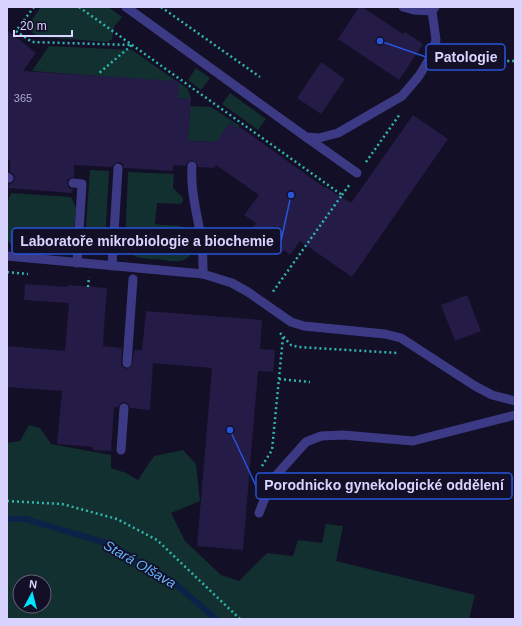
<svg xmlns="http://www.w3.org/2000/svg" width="522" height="626" viewBox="0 0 522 626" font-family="Helvetica,sans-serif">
	<rect width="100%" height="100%" fill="#130f26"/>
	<g fill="#12302f" fill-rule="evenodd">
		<path d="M41,7h67l14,10 -8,10 -2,12 -4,3 -69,-5 -13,-9z"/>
		<path d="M49,46l83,4 56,39 3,10 -15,-1v-16l-144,-11z"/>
		<path d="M196,68l14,10 -9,12 -13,-10z"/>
		<path d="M230,93l36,26 -8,11 -36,-26z"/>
		<path d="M190,106l21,1 29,19 -2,3 -8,-6 -15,21 -1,-2 -26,-1z"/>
		<path d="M90,170l19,1 -4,70 -3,5 -5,3 -9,-3 -3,-6z"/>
		<path d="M128,172l46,2 -1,14 10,10v4l-3,2 -23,-1 -2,21c10,2 22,0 31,4 4,3 7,8 8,12 2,9 -4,19 -14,21 -7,1 -17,-1 -24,-2 -7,0 -16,0 -21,-3 -5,-2 -8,-7 -10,-12z"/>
		<path d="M11,193l60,4 3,6 2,6 -3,30 -6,8 -8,4 -43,-4 -4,-2 -5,-5c0,-15 -3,-34 4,-47z"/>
		<path d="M29,425l11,3 11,16 60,11v13l15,5 12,7 16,-24 29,-6 13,14 4,37 -29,12 14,28 36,34 18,6 28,-28 26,3 5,-16 24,3 4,-19 17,2 -7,35 139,34 -6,24h-462v-176l13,-2zM20,582h24v24h-24z"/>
	</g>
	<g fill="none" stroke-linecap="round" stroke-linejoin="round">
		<path stroke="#0c2248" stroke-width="6" d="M7,519h18l85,25 61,36 45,39"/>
	</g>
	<g fill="#241b47">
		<path d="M359,7h3l41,27 2,-2 18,12 -24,36 -61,-41z"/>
		<path d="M7,30l29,23 -13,18 156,10 -1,17 13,1 -3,42 28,1 14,-19 9,6 1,-2 85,61 1,-1 25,16 62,-88 35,24 -96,138 -52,-36 -10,14 -6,-5 -4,5 -31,-22 7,-10 -12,-8 15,-20 -43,-30 -2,3 -16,-1 -1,-4 -5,-3 -5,3 -1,3 -13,-1v6l-49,-3 -2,-5 -4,-1 -3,1 -3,4 -38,-2v12l-6,2 -1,4 2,5 4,1 -1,4 -64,-5 1,-4 4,-1 2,-5 -1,-4 -4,-2v-12h-3z"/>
		<path d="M321,62l24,17 -24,35 -24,-16z"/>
		<path d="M25,284l42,3 1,-2 39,3 -4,53h1l-1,5 19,2 -1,17 5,4 6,-3 2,-16h8l4,-39 116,9 -2,29 15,1 -2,22 -15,-1 -15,179 -46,-4 15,-178 -59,-5 -3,47 -20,-2 -1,-3 -4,-3 -4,1 -3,4h-4l-3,44 -18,-1v-3l-36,-3 5,-53 -55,-4v-41l58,5 4,-48 -45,-3z"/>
		<path d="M467,295l14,36 -26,10 -14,-36z"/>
	</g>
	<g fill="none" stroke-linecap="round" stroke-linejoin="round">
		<g stroke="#2fb8b0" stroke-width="2.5" stroke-dasharray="2 3" stroke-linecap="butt">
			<path d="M34,7l-18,24 16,11 100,3 -34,29"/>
			<path d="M79,7l263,188 -70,98"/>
			<path d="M161,7l99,70"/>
			<path d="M443,61l6,3 45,-3h21"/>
			<path d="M366,162l34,-48"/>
			<path d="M342,195l8,-11"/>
			<path d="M7,272l21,2"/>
			<path d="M88,287l1,-10"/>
			<path d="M280,333l11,12 7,2 100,6"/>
			<path d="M279,379l31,3"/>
			<path d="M262,466l10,-16 11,-113"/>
			<path d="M7,501l55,3 55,15 40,21 83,79"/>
		</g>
		<g stroke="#3d3a85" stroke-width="9">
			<path d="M126,7l180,130 13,1 19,-5 64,-37 17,-20 12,-20 5,-16 -4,-29 3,-4"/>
			<path d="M403,7l11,3 18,1"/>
			<path d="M306,137l51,36"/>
			<path d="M192,166c-2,28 7,53 10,80 1,9 1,18 1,28"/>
			<path d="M7,177l2,1"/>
			<path d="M73,183l9,1 -5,79"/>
			<path d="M7,256l196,18 29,9 16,9 43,30 13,4 81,8 16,4 74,48 17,9 23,6"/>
			<path d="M112,266l6,-98"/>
			<path d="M127,363l6,-84"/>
			<path d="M121,450l3,-42"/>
			<path d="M259,513l13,-33 34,-38 15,-6 22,-1 70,6 102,-26"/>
		</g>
	</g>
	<g text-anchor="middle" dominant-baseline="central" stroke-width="3.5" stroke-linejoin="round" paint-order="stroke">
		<g font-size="11" fill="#aca6d1">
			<text x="23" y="98">365</text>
		</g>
		<g font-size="14" font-style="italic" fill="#62b6ff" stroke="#130f26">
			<text transform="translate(140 564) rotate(30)">Stará Olšava</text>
		</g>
	</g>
	<path fill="none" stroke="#2655da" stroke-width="1.5" d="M380 41L426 57M291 195L281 241M230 430L256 486"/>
	<g fill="#2655da" stroke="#130f26" stroke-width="1.5">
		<circle cx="380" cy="41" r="4"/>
		<circle cx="291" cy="195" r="4"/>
		<circle cx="230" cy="430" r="4"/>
	</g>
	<g fill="#130f26" stroke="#2655da" stroke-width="1.5">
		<rect x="426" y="44" width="79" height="26" rx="4"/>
		<rect x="12" y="228" width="269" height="26" rx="4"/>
		<rect x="256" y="473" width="256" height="26" rx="4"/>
	</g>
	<g font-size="14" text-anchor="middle" font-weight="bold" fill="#d9d4ff">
		<text x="466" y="62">Patologie</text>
		<text x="147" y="246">Laboratoře mikrobiologie a biochemie</text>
		<text x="384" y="490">Porodnicko gynekologické oddělení</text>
	</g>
	<rect width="522" height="626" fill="none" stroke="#d9d4ff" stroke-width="16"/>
	<g transform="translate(32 594) rotate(7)"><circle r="19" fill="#130f26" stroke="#625e7d"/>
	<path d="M0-3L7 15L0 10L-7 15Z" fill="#00e5ff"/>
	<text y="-6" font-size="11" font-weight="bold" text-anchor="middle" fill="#d9d4ff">N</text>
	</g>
	<path d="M14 30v6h58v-6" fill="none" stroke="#d9d4ff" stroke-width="2"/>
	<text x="20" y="30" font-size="12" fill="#d9d4ff" stroke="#130f26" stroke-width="3" paint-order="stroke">20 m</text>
</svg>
